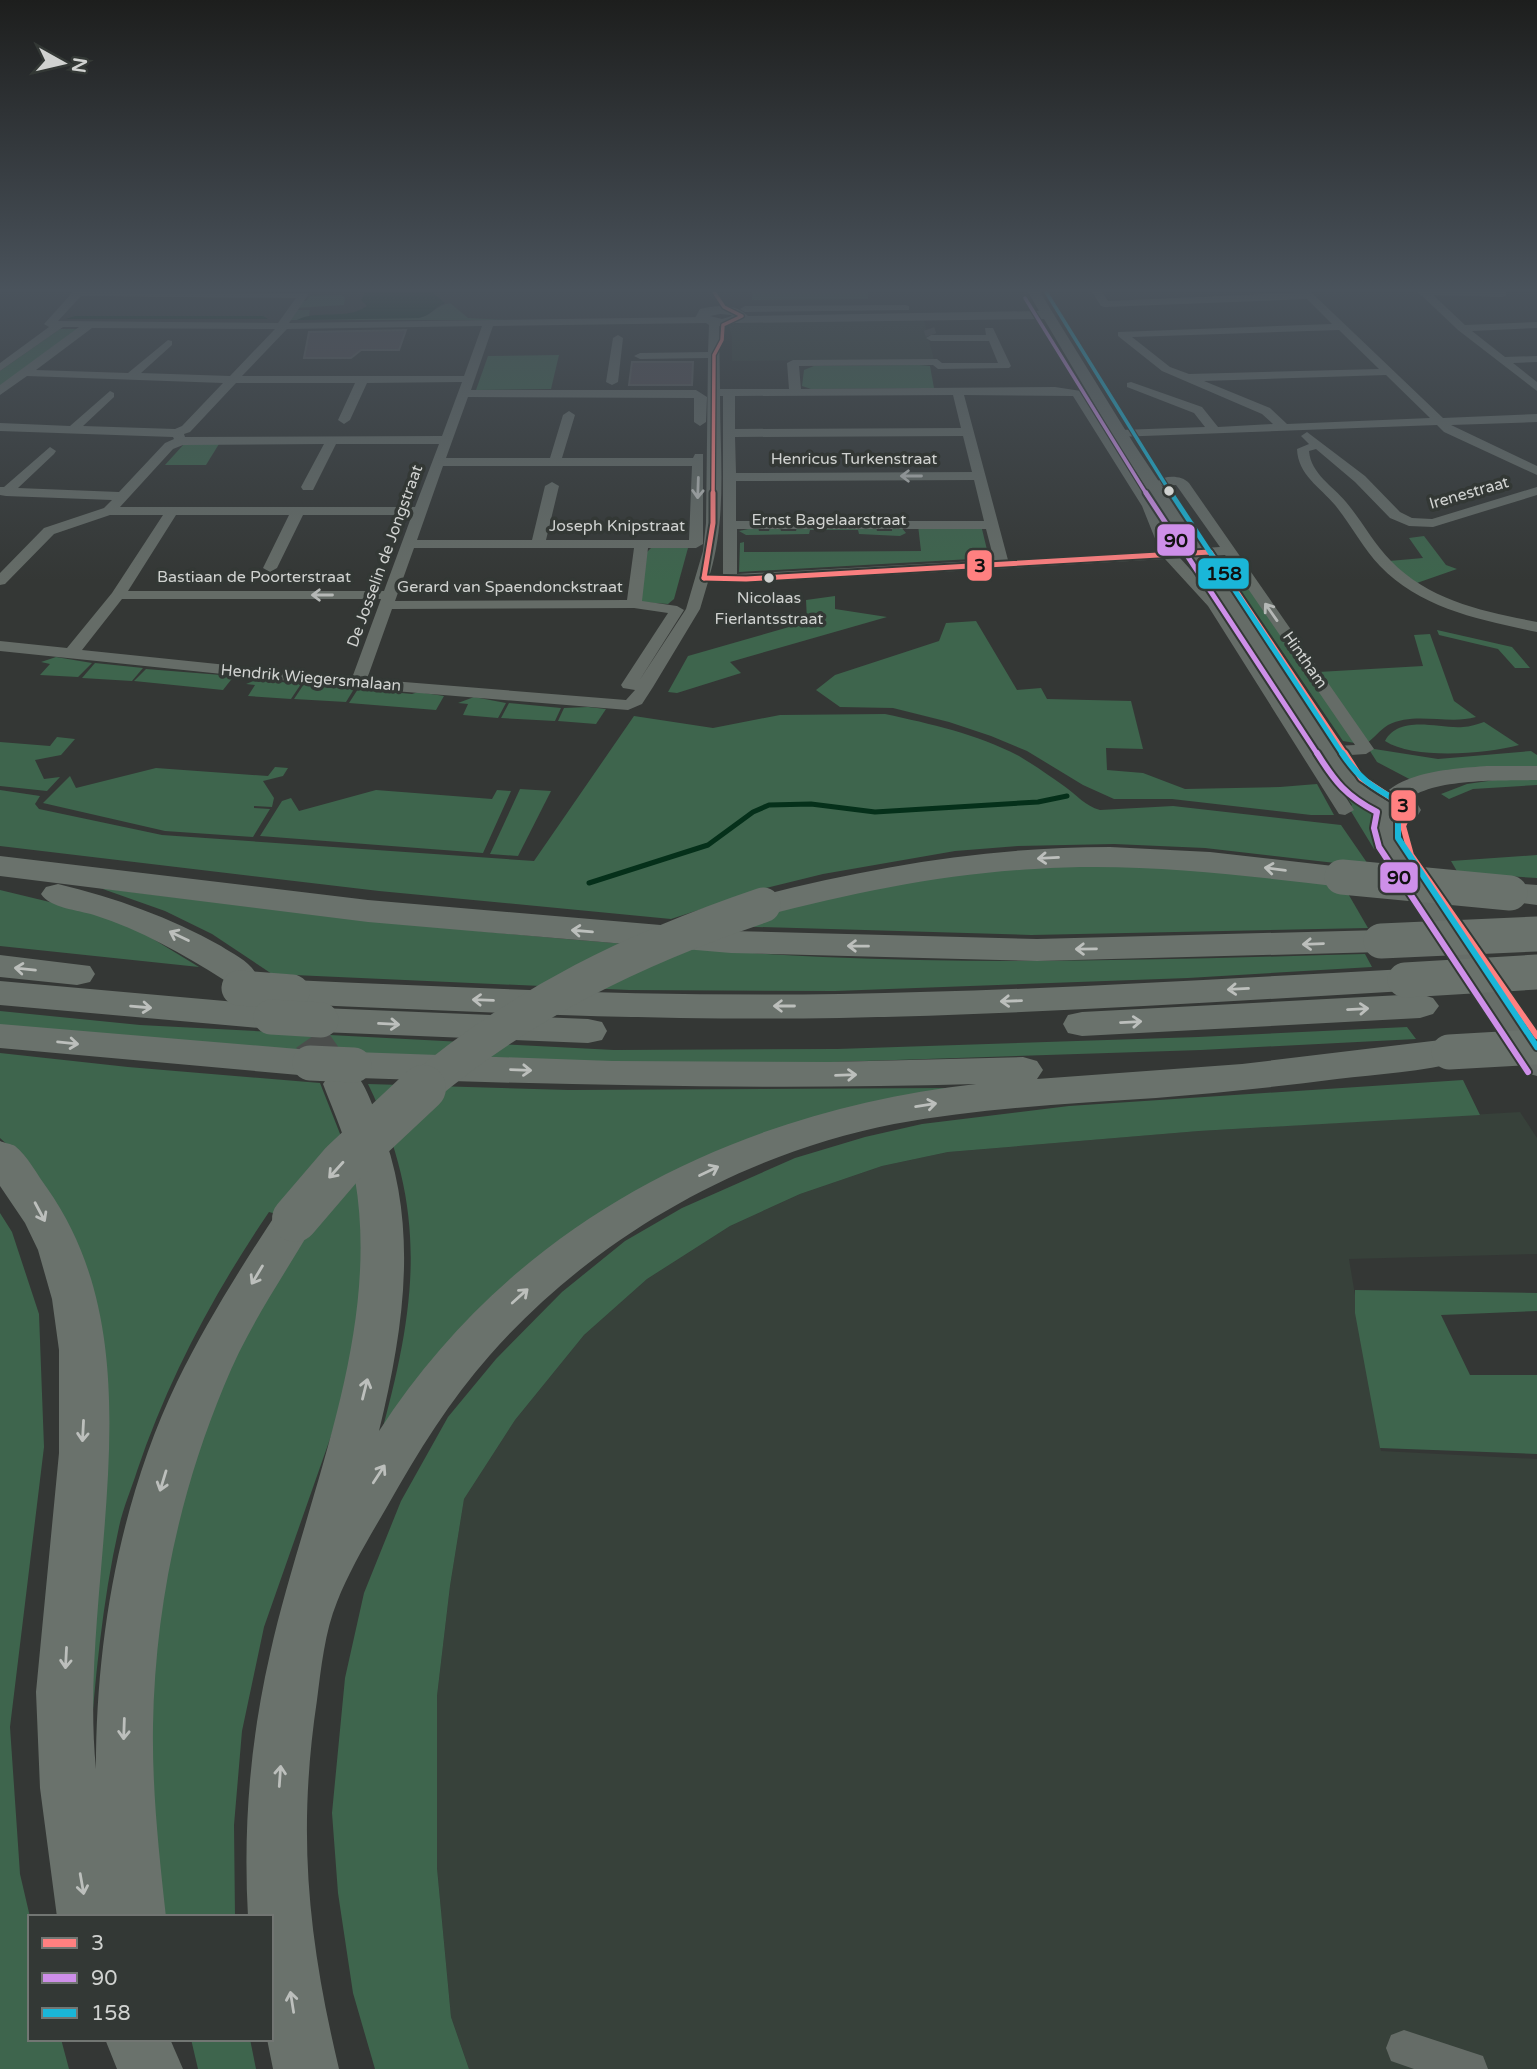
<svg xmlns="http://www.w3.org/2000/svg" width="1537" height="2069" viewBox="0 0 1537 2069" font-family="'Varela Round',sans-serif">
	<rect width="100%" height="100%" fill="#343735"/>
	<g fill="#37413a">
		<path d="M924,320l10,40 -202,1v-23l-3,-12 6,-2 22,-3z"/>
		<path d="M1520,1112l17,26v116l-188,5 32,192 156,8v610h-1068l-18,-52 -14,-149v-172l13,-110 14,-87 51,-79 69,-85 63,-56 83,-53 70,-32 82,-28 66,-14 251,-21z"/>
	</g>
	<g fill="#3e654d">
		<path d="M752,292h116v7l-116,1z"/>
		<path d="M341,295l4,2 -1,8 -49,3 5,-7h6l4,-5z"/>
		<path d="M450,303l18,15 38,2h-216l5,-10h15l-1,6 -12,4 121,-2c14,-2 18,-13 32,-15z"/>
		<path d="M60,329h19l-79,59v-17z"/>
		<path d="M559,355l-8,34 -75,1 12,-34z"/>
		<path d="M919,365l11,1 4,22 -123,1 -9,-3 2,-16 10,-4z"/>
		<path d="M184,444h35l-13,21h-41z"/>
		<path d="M918,525h63l8,33 -250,14 1,-29 4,-1v10l177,-1z"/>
		<path d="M758,527l1,4h10l1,-4h10l1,4h15l1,-4h79l1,4h15v-4h9l5,6 -6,3 -41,-2 -1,-4h-48l-1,4 -63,1 -7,-4z"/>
		<path d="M1424,536l22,29 11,4 -43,15 -25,-23 34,-3 -14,-20z"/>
		<path d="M651,548h37l-14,51 -6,5 -27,-2 5,-49z"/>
		<path d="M1225,567h10l120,176 -12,-2z"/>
		<path d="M835,596v13l52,8 -157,45 11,11 -64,20 -9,-1 20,-36 115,-33 4,-3 -1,-20z"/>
		<path d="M976,621l41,69 24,-2 6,11 84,2 12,48 -37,-1 1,22 36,3 42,16 95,-2 37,-3 17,31h-23l-139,-16h-58l-31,-14 -56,-34 -36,-15 -42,-14 -56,-14 -53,-1 -24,-17 19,-15 104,-34 7,-18z"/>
		<path d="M1437,630l75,17 18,21h-15l-17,-19 -59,-14z"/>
		<path d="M1430,634l24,67 22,16c-28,8 -61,-6 -88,8 -8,5 -14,13 -21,18l-49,-71 105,-6 -9,-31z"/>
		<path d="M56,657l36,6 -14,14 -38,-2 10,-11 -9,-2z"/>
		<path d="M95,663l48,5 -11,13 -50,-3z"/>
		<path d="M146,669l88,7 -11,14 -89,-9z"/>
		<path d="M261,678l18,1 2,3 20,2 -10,15 -43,-3 7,-11 -9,-1z"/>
		<path d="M304,684l50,5 -8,13 -52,-3z"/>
		<path d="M358,689l54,5 6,-2 26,4 -8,14 -87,-7z"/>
		<path d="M474,697l32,6 -8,15 -35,-3 5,-11 -10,-1z"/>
		<path d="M509,703l52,5 -6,13 -54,-3z"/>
		<path d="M588,707l18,2 -10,15 -38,-3 6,-13z"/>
		<path d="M885,714c46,10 92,20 134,42 15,9 31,20 45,30 13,9 21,20 36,24l73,-4 168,19 29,42 -165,-19 -91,-4 -96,2 -63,5 -132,23 -57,14 -95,31 -292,-28 -379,-45v-56l40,6 -5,8 4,5 123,26 372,26 100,-145 79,12 67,-13z"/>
		<path d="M1484,722l35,23c-33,9 -105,15 -134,-4 15,-27 53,-12 78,-14 7,0 14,-3 21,-5z"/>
		<path d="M57,737l18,2 -14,16 -26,5 9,19 16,-2 -13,14 -47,-5v-44l50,4z"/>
		<path d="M1368,748l70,11 93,-8 6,4v12l-122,15 -38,-20z"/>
		<path d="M1325,758l52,51 6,44 -9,-4 -25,-41 3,-3 -25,-40 -8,-5z"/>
		<path d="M275,767l13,1 -5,8 -20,5 11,17 -2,9 -18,-1v2l16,1 -17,28 -88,-6 -122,-28 27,-27 6,12 80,-20 112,8z"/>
		<path d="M1495,780h42v5l-64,4 -24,10 -8,-5 26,-10z"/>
		<path d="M520,789l31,2 -33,65 -28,-2z"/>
		<path d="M376,790l116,9 5,-9 14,1 -28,62 -223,-17 22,-35 9,-3 8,13z"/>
		<path d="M1537,855v23l-79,-5 -7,-12z"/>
		<path d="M1154,864l189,21 25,43 -337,7 -307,-9 59,-20 180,-36z"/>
		<path d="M100,888c241,30 481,57 723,69 181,8 362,2 542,-3l7,13 -184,11 -353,13 -206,-1 -357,-16 -60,-40 -47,-23z"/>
		<path d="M0,890l87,21 48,17 64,39 -199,-21z"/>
		<path d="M0,1011l140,14 474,25 223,-1 361,-12 209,-10 9,12 -215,11 -367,12h-221l-278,-8 -335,-29z"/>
		<path d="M0,1053l128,14 192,16 39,99 6,51 -14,146 -87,248 -22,104 -8,94 1,92h-72l-16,-141 3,-130 47,-223 98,-204 -26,-7c-55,81 -101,167 -132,259 -6,19 -14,37 -18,56 -17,76 -24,154 -30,232l16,-375 -93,-235 -12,-11z"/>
		<path d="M1463,1080l17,35 -281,16 -251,21 -66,14 -82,28 -70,32 -83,53 -63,56 -69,85 -51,79 -14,87 -13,110v172l14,149 18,52h-94l-22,-76 -15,-100 -6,-80 13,-135 19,-85 37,-92 47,-84 48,-58 66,-67 63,-51 57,-33 113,-50 70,-21 57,-13 147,-18z"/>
		<path d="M368,1084l201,6 376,-2 1,4 -287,89 -283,272c38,-136 57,-237 -8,-369z"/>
		<path d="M0,1213l12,19 27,82 5,133 -34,280 10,147 10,43v122h31l8,30h-69z"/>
		<path d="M1355,1290l182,3v18l-96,4 29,60h67v79l-157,-6 -25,-135z"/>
		<path d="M191,2039h59l6,30h-58z"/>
	</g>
	<g fill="#05301a">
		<path d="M365,292h67l13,11c-11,4 -14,13 -27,15l-121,2c21,-11 48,1 70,-14l-6,-6z"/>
		<path d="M75,316h188l5,3h-202z"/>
	</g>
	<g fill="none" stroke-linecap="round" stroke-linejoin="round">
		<path stroke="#05301a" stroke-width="5" d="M589,883l119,-38 45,-33 16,-7 42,-1 64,8 163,-10 29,-6"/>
	</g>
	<g fill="#534d53" stroke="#5a5b5b" stroke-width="2">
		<path d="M406,330l-7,20h-38l-10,8h-47l5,-26z"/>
		<path d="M632,362h61l-1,23h-63z"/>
	</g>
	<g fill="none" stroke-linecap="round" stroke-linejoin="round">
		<path stroke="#4b4e4c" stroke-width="11" stroke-dasharray="11 6" stroke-linecap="butt" d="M929,329l2,6"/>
		<path stroke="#4b4e4c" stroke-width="35" stroke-dasharray="35 18" stroke-linecap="butt" d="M276,998l17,15 50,71"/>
		<g fill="#656c67" fill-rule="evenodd">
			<path d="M73,292l234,1 1,2 -19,28 416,-6 9,2 5,5 1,65h69l-2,-26 6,-3 144,-1 5,4h56l-9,-22h-58l-5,-3 5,-3h55l-1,-7h8l18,38 -2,2 -71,1 -5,-4 -134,1 2,23 254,-2 26,4 75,115 17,44 47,-3 -41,-58 -3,-4 -13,1 -7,-4c9,-7 25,-7 33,1l185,266 -8,5 -46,3 34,53 -9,5 -6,-1 -131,-208 -43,-47 -419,24 -38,-1 -8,27 -47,78 -11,17 -14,6 -270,-22 -358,-37v-10l67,7 45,-55 51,-78h-53l-56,19 -49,50 -5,1v-12l44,-45 60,-20 8,-8 -106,-4 -6,-1v-8h4l46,-40 6,4 -2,3 -36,34 101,4 46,-49 9,-4 -1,-2 -173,-6v-8l70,3 40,-35 4,2v4l-31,29 92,3 7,-3 41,-43 -196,-7 -27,19v-10l79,-58h-16l-63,44v-8l49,-36 -5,-3zM81,296l215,2 -18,25 -220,-2zM706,323l3,2 -1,27 -68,1 -6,3 6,3 68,-1 -2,165 -3,28 -17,58 -47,72 45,-71 -7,-4 -35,-5 6,-53h48l7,-4v-90h-8l-2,4h-131l13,-43 -6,-4 -6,4 -13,43h-104l22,-61 226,1v24l6,4 6,-4 1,-25 -11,-7h-225l22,-64zM482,326l-18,50h-222l45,-47zM92,328l183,1 -45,47 -89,-3 31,-28v-4l-4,-1 -40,33 -92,-3zM462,382l-20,54 -257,1 -1,-3 6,-2 46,-49h119l-17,37 6,4 6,-4 17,-37zM953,395l8,33 -226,1v-33zM964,395l109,1 69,110 18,45 -152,9zM720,396h3v178h-13c17,-57 10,-119 10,-178zM963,436l9,36 -236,1 -1,-36zM324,444l-23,43 2,3h10l23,-46h103l-24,63h-295l53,-58 10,-4zM443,466h249l-3,74h-143l13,-54 -7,-4 -7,4 -13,54h-115zM974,480l10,41h-248v-40zM176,515h113l-26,53 7,4 7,-4 26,-53h109l-28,76h-256zM737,529h249l8,31 -257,14zM414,548h220l-7,52 -232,1zM1225,555l130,190 -42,2 -94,-146 -39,-43zM122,599h259l-29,79 -270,-28zM634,608l34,5 -47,72 2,3 12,2 -9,10 -259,-21 25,-70z"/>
			<path d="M1092,292h10l6,9 203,-9 132,126 94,-4v8l-86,3 86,41v9l-93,-43 -7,-7 -321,12 -2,-3 6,-4 85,-3 -11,-14 -67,-26v-4l4,-1 71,25 16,20 55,-3 -11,-10 -100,-43 -44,-35v-4l214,-8 -25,-25 -202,8 -4,-1zM1339,330l40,39 -190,5 -19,-7 -38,-30zM1386,375l44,43 -143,6 -17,-16 -66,-27z"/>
			<path d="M1418,292h88v4l-4,1 -69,-2 32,30 72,-3v6l-65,3 33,26 32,-1v6l-24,1 24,19v9l-79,-61z"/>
			<path d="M905,305l4,1v4l-164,2 -5,-3 5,-3z"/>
			<path d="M618,335l5,3 -5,44 -6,3 -6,-3 7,-44z"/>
			<path d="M1307,432l58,44 35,36 12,6 20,1 105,-32v8l-104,32 -24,-1 -19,-8 -35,-36 -39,-33 -7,2c2,23 24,35 37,51 16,19 28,42 45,59 39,40 94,51 146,61v10c-56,-12 -116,-23 -157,-66 -17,-18 -29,-41 -45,-61 -15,-18 -37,-30 -38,-56l12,-5 -8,-8z"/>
			<path d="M1404,2030l79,26 5,13h-74l-23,-8 -5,-13 5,-13z"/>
		</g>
		<path fill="#656c67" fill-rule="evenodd" d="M1028,292h12l94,152 221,332 28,20 35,9 3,5 -3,5c-26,6 -61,-12 -79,-30l-221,-341 -74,-125 -309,4 -13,4 -27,-9 5,-9c17,-4 35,-6 48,7l291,-5zM720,314l11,1 1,1 -10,3 -12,-3z"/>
		<path fill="#676e69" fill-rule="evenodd" d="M1487,766h50v14c-30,1 -122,-4 -136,29 -7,16 2,32 8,47l128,187v33l-11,-3 -143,-217c-3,-9 -11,-21 -11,-31 0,-53 77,-56 115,-59z"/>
		<g fill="#6a726c" fill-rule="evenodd">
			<path d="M1110,847l100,5 132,15 12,3 5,7 -5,7 -12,3c-102,-12 -204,-25 -307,-18 -93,5 -182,24 -272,47l-12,-4 -6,-7 6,-7c119,-31 236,-51 359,-51z"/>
			<path d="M0,856l368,44 363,31 306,8 344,-9 13,3 5,8 -5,8 -13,3 -344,9 -306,-8 -363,-31 -368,-46z"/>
			<path d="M1510,883l27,2v20l-39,-5 -5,-7 5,-7z"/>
			<path d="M58,884c58,14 111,33 163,62 12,8 26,14 34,26l-5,8 -13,3 -13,-3c-41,-26 -83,-50 -130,-65 -16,-5 -44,-7 -53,-21l5,-7z"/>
			<path d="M0,955l90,11 5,8 -5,8 -13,3 -77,-8z"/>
			<path d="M1405,969l13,3 6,8 -6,8 -13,3c-188,11 -376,23 -565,27 -183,3 -365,-6 -548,-14l-13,-4 -6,-8 6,-8 13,-4c183,8 365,17 548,14 189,-3 377,-15 565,-25z"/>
			<path d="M0,981l271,24 13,3 6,9 -6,9 -13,3 -271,-24z"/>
			<path d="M1420,994l13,4 6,8 -6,8 -13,4 -338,18 -14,-3 -5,-9 5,-9 14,-3z"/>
			<path d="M321,1008l267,11 14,3 5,9 -5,9 -14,3 -267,-11 -13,-3 -6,-9 6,-9z"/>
			<path d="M0,1024l310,26 14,4 6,9 -6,9 -14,4 -310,-28z"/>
			<path d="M1449,1039l14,4 5,9 -5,9c-41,11 -85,13 -126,18 -60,8 -121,14 -181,19 -88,6 -176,10 -262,26 -154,30 -301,114 -404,231 -40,45 -72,97 -102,150 -18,31 -38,64 -51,97 -12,29 -16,66 -20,98 -20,134 -9,238 22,369h-66l-6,-30h4v-122h-23c-5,-89 2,-176 22,-263 34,-153 112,-316 85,-475 -6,-33 -20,-64 -32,-95l6,-9 10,-3 -5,-7 6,-9 14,-4 259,9 217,1 193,-5 14,4 6,9 -6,9 205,-15zM359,1078c206,7 411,12 617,6 -244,28 -462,138 -597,347 25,-103 41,-208 0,-309 -6,-15 -11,-31 -20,-44z"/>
			<path d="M0,1141c4,2 12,3 15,5 12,9 23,30 32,42 117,166 30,392 49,581 0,-132 24,-268 81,-387 30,-61 66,-118 103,-174l15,-5 15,5 7,11c-32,55 -69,107 -93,167 -45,108 -69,223 -71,340 -1,64 6,128 13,191h-109l-17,-129 -4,-96 23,-239v-103l-7,-51 -14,-49 -13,-27 -25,-37z"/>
			<path d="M105,2039h65l13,30h-66z"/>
		</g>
		<g stroke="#6a726c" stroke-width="35">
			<path d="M1342,877l168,16"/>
			<path d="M1381,941l156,-7"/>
			<path d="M1405,980l132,-8"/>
			<path d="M239,988l53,4"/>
			<path d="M271,1017l50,3"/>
			<path d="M1449,1052l88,-5"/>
			<path d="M310,1063l44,2"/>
			<path d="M421,1089c103,-87 215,-141 342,-184"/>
		</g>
		<path stroke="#6a726c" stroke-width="46" d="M295,1219l48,-56 80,-75"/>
		<defs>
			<path id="bus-1-far2" d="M713,495l1,-140 8,-15 1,-15 19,-9 -18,-9 -10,-15"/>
			<g id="bus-1-far1">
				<path d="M704,578l42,1 464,-27 136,203"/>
				<path d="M704,578l9,-55v-30"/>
			</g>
			<path id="bus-1" d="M1345,753l16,25 49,32 -7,16 8,29 126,181"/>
			<path id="bus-2-far2" d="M1025,298l122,197"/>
			<path id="bus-2-far1" d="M1146,493l172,262"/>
			<path id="bus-2" d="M1317,753c18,29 29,43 60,59l-3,16 5,19 149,225"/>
			<path id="bus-3-far2" d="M1046,292l126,203"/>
			<path id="bus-3-far1" d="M1171,493l172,262"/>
			<path id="bus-3" d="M1342,753c17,26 30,34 56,48v37l139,209"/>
		</defs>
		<use href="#bus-1-far2" stroke="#333835" stroke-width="6"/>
		<use href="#bus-1-far1" stroke="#333835" stroke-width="9"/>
		<use href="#bus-1" stroke="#333835" stroke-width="10"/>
		<use href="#bus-2-far2" stroke="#333835" stroke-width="6"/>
		<use href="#bus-2-far1" stroke="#333835" stroke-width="9"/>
		<use href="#bus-2" stroke="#333835" stroke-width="10"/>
		<use href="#bus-3-far2" stroke="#333835" stroke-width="6"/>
		<use href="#bus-3-far1" stroke="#333835" stroke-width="9"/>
		<use href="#bus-3" stroke="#333835" stroke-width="10"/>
		<use href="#bus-1-far2" stroke="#ff8080" stroke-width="3.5"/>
		<use href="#bus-1-far1" stroke="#ff8080" stroke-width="5"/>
		<use href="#bus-1" stroke="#ff8080" stroke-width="6"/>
		<use href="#bus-2-far2" stroke="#ce8fe9" stroke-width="3.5"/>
		<use href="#bus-2-far1" stroke="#ce8fe9" stroke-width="5"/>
		<use href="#bus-2" stroke="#ce8fe9" stroke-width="6"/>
		<use href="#bus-3-far2" stroke="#1ab6d8" stroke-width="3.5"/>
		<use href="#bus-3-far1" stroke="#1ab6d8" stroke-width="5"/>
		<use href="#bus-3" stroke="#1ab6d8" stroke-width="6"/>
	</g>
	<defs><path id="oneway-shaft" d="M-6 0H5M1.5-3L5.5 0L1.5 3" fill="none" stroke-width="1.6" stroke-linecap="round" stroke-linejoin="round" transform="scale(1.75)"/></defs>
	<g stroke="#b5b8b6">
		<use href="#oneway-shaft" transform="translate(911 476) rotate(180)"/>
		<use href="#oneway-shaft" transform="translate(698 488) rotate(92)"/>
		<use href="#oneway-shaft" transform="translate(322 595) rotate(180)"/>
		<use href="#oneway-shaft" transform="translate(1271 612) rotate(-125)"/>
	</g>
	<g stroke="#bcbfbc">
		<use href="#oneway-shaft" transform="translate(1048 858) rotate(177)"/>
		<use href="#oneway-shaft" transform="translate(1275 869) rotate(-173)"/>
		<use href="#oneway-shaft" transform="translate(582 931) rotate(-175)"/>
		<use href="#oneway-shaft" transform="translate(179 936) rotate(-154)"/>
		<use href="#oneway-shaft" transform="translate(1313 944) rotate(178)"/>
		<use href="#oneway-shaft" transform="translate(858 946) rotate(-179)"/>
		<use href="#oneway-shaft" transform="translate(1086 949) rotate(179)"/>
		<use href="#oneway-shaft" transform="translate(25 969) rotate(-174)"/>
		<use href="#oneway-shaft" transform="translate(1238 989) rotate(177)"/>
		<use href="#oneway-shaft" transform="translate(483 1000) rotate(-178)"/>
		<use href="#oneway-shaft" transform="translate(1011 1001) rotate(178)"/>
		<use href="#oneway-shaft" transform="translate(784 1006) rotate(-180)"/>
		<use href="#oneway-shaft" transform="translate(141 1007) rotate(5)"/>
		<use href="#oneway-shaft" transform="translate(1358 1009) rotate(-3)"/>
		<use href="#oneway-shaft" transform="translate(1131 1022) rotate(-3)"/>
		<use href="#oneway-shaft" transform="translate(389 1024) rotate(3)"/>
		<use href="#oneway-shaft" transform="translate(68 1043) rotate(6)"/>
		<use href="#oneway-shaft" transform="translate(521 1070) rotate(2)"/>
		<use href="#oneway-shaft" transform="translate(846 1075) rotate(-2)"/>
		<use href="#oneway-shaft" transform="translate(926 1105) rotate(-9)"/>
		<use href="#oneway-shaft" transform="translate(336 1170) rotate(132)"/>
		<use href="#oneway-shaft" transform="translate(709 1171) rotate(-26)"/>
		<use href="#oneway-shaft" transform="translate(40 1212) rotate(62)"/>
		<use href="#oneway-shaft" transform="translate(257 1275) rotate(121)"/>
		<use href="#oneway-shaft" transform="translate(520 1296) rotate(-42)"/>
		<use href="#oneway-shaft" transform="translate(365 1389) rotate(-76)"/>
		<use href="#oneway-shaft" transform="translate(83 1431) rotate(93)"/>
		<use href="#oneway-shaft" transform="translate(379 1474) rotate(-57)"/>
		<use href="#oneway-shaft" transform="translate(163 1481) rotate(107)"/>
		<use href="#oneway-shaft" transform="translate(66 1658) rotate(93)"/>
		<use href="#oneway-shaft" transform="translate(124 1729) rotate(92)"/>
		<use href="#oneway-shaft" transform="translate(280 1776) rotate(-86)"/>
		<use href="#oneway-shaft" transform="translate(82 1884) rotate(80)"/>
		<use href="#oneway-shaft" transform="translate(292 2002) rotate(-99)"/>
	</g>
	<linearGradient id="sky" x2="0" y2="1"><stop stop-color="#1d1e1d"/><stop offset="0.5" stop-color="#4a535c"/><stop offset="1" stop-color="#4a535c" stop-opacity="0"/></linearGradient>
	<rect width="1537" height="581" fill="url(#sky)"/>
	<g fill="#d0d2d0" stroke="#333835" stroke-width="2.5">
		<circle cx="1169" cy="491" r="6"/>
		<circle cx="769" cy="578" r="6"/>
	</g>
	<g text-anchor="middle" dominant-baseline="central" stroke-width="7" stroke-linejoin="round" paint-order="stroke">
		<g font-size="16" fill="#d0d2d0" stroke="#333835">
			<text x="854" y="459">Henricus Turkenstraat</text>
			<text transform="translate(1469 493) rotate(-16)">Irenestraat</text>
			<text x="829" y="520">Ernst Bagelaarstraat</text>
			<text x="617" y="526">Joseph Knipstraat</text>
			<text transform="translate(385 556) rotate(-70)">De Josselin de Jongstraat</text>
			<text x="254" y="577">Bastiaan de Poorterstraat</text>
			<text x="510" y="587">Gerard van Spaendonckstraat</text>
			<text transform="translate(1305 660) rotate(55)">Hintham</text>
			<text transform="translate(311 678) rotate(5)">Hendrik Wiegersmalaan</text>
		</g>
		<g font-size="16" fill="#d0d2d0" stroke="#333835">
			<text x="769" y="598">Nicolaas<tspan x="769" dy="21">Fierlantsstraat</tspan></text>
		</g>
	</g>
	<g stroke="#333835" stroke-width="2.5">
		<rect x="1156" y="523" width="40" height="34" rx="7" fill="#ce8fe9"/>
		<rect x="966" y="549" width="27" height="33" rx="7" fill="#ff8080"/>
		<rect x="1197" y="557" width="53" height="33" rx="7" fill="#1ab6d8"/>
		<rect x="1390" y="789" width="27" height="33" rx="7" fill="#ff8080"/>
		<rect x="1379" y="861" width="40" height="33" rx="7" fill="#ce8fe9"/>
	</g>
	<g font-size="19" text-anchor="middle" font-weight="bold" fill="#111">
		<text x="1176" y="547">90</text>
		<text x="980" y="572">3</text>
		<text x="1224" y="580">158</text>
		<text x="1403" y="812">3</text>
		<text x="1399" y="884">90</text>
	</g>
	<rect x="28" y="1915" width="245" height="126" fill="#333835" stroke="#727673" stroke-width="2"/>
	<rect x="42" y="1938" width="35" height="10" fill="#ff8080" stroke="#727673" stroke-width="2"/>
	<text x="91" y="1950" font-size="21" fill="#d0d2d0">3</text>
	<rect x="42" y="1973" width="35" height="10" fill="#ce8fe9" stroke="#727673" stroke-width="2"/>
	<text x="91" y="1985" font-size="21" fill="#d0d2d0">90</text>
	<rect x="42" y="2008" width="35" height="10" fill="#1ab6d8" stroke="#727673" stroke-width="2"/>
	<text x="91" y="2020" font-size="21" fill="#d0d2d0">158</text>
	<g transform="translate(63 63) rotate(98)" stroke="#333835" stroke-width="5" paint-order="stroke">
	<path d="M0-5L12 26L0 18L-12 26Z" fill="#d0d2d0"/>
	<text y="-10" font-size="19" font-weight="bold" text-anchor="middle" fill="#d0d2d0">N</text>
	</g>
</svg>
